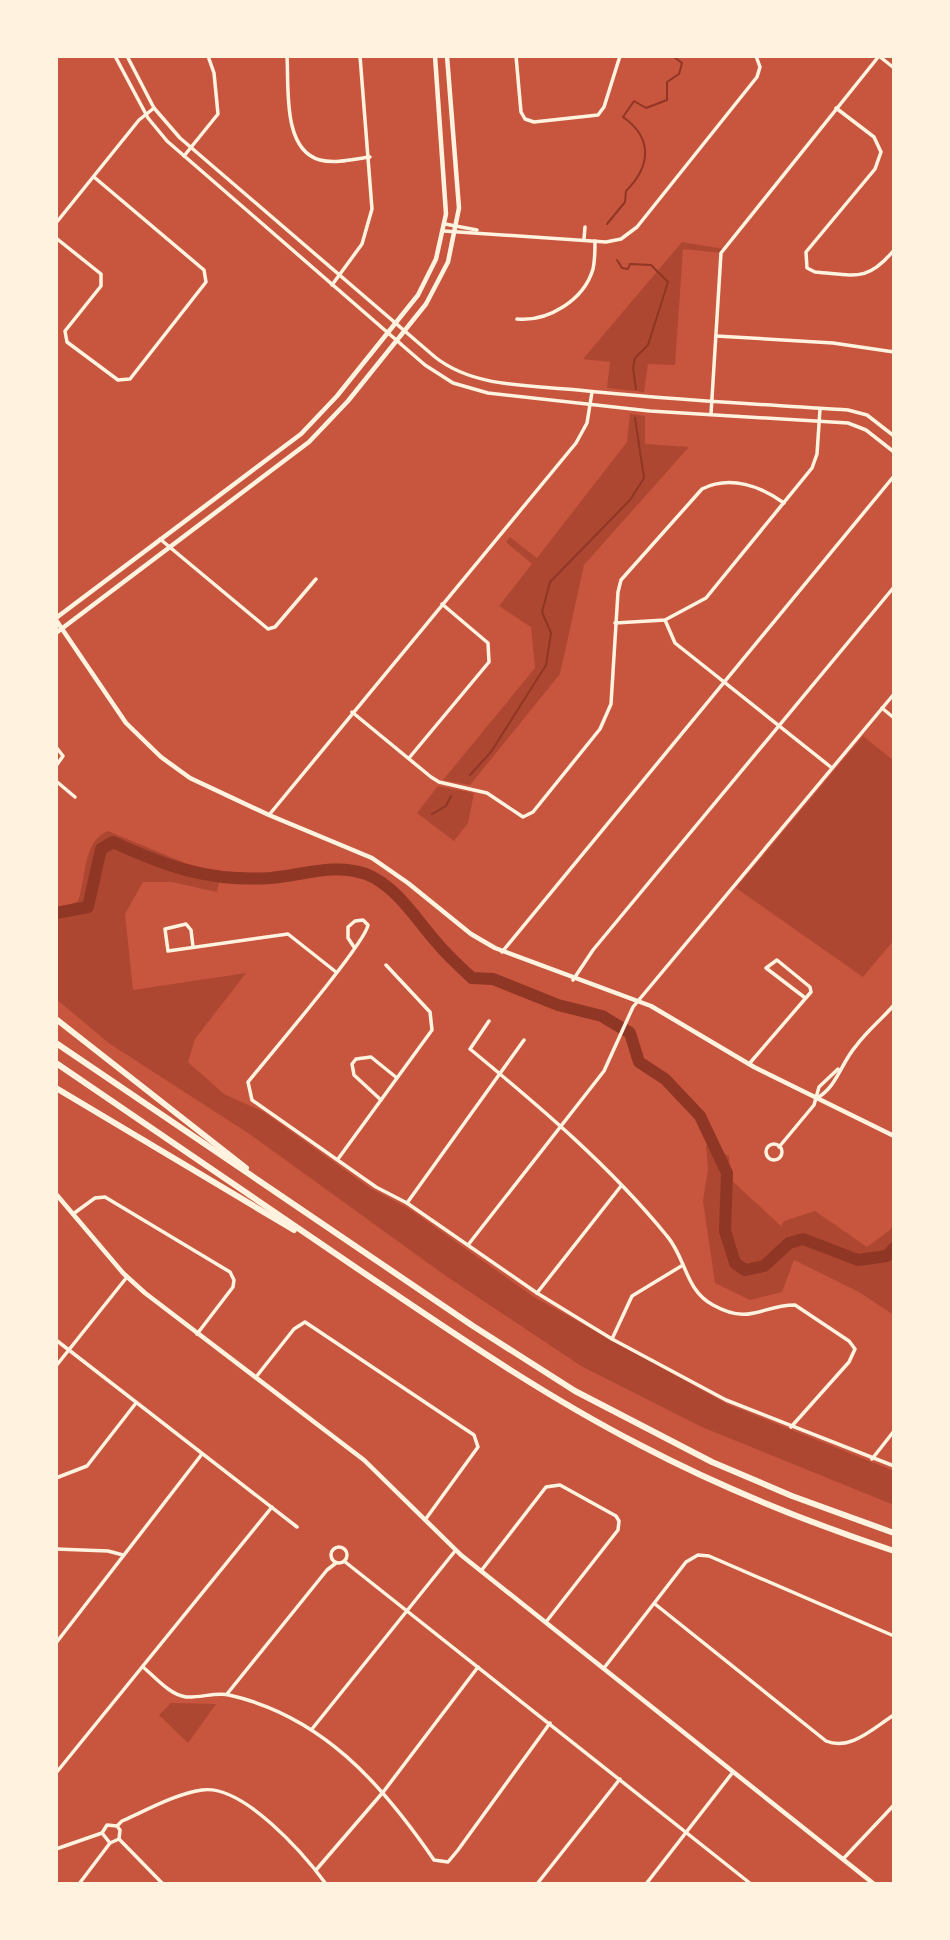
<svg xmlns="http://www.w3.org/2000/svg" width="950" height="1940" viewBox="0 0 950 1940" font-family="'DejaVu Sans',sans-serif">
	<rect width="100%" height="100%" fill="#c8553d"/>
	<g fill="#ae4732">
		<path d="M682,242l42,7 -1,4 -40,-4 -8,116 -27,-1 -4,28 -37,-4 3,-26 -27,-3z"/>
		<path d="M630,414l15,2v28l44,3 -105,118 -24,109 -90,111 -27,-5 92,-112 -4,-41 -32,-21 33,-42 -26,-22 4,-5 27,21 90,-116z"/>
		<path d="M863,736l31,25v179l-31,37 -127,-89z"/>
		<path d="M438,786l36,7 -6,30 -14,18 -37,-28z"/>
		<path d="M108,831l77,32 36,10 -4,19 -45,-10h-29l-18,32 8,76 113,-17 -51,66 -7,23 36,32 40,18 106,76 38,20 126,89 193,107 167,67v34l-192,-78 -121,-61 -135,-90 -198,-143 -138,-89 -54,-45v-89l22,-9c9,-23 4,-60 30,-70z"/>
		<path d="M706,1145l23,11 1,23 51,47 3,-5 31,-10 52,36 23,-17 4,-7v92l-37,-24 -63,-31 -12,32 -32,8 -35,-17 -12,-82 5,-32z"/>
		<path d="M171,1703l45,1 -28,39 -29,-28z"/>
	</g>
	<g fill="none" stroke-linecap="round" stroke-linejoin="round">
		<g stroke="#8f3625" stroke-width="2">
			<path d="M607,224l18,-22 1,-11c25,-25 27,-53 -3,-74l11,-16 12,7 21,-8v-18l12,-8 3,-11 -9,-7"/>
			<path d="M617,260l5,8 6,1 2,-5 21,1 17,17 -20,63 -13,13 -2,10 3,21"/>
			<path d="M470,775l21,-23 55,-87 5,-32 -9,-21 8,-30 80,-82 14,-22 -9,-60"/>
			<path d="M432,814l14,-8 5,-10"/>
			<path d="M372,878l4,-4"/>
		</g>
		<path stroke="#8f3625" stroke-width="12" d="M56,913l32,-6 13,-58 12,-7c54,25 97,40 158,36 32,-3 63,-15 95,-4 31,12 51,47 72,70 10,12 22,23 34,34l21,1 65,26 44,11 28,17 9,29 26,17 35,37 27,57 -2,58 10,32 10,7 19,-4 25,-23 14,-4 55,21 29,-4 7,-8"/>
		<g stroke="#fff3e0" stroke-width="3.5">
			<path d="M115,56l33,62 19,23 258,224 28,18 35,10 162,18 198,12 18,7 28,22"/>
			<path d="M127,56l27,52 26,30 255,219c39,31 95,28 143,33 90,10 180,14 270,20l19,5 27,21"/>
			<path d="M287,56c2,30 -5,94 33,104 15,4 35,-1 50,-3"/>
			<path d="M516,56l5,56 4,7 9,3 64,-7 6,-8 16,-51"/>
			<path d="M879,56l15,12"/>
			<path d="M836,108l38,29 7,15 -6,17 -69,83 1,16 8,4c39,3 52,11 79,-22"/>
			<path d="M184,156l34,-42 -4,-41 -6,-17"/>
			<path d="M56,223l83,-103 15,-12"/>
			<path d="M445,224l32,6"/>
			<path d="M444,231l162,11 15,-3 16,-12 120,-150 3,-10 -4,-11"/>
			<path d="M56,238l45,36v12l-36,45 2,11 51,38 12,-1 76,-97 -2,-12 -110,-93"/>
			<path d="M584,239l1,-12"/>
			<path d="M332,285l30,-41 10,-35 -12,-153"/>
			<path d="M517,319c31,3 67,-19 76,-50 2,-9 2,-19 2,-28"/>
			<path d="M716,336l117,7 61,9"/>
			<path d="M711,414l10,-161 158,-197"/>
			<path d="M160,539l108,90 7,-2 41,-48"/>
			<path d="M665,620l10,23 157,125"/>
			<path d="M615,623l50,-3 41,-22 106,-130 5,-14 3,-45"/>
			<path d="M882,708l12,10"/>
			<path d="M352,712l79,65 8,5 48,11 36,24 10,-5 67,-83 11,-25 7,-112 3,-12 81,-91c28,-14 59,-3 82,14"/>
			<path d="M56,747l7,9 -7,10"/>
			<path d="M409,758l80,-96 -1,-19 -46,-39"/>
			<path d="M56,781l19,16"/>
			<path d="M269,815l307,-372 11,-20 5,-31"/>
			<path d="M193,947l-2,-17 -5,-6 -21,5 3,22 120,-17 48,38"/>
			<path d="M354,947l-6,-9v-11l7,-6 8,-1 5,5c-3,19 -101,133 -120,157l4,18 124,87 31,16 130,90 75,46 114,61 168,66"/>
			<path d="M502,952l392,-476"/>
			<path d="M573,980l20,-30 301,-363"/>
			<path d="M489,1021l-19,28c69,57 140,117 197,187 19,22 18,54 46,69 38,21 48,0 82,0l54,36 6,8 -6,13 -58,65"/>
			<path d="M749,1064l62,-72 -1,-5 -33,-27 -11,8 38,29"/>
			<path d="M817,1098c20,-11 24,-35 39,-52 11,-15 26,-27 38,-41"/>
			<path d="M381,1100l-27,-25 -2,-11 4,-5 15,-2 26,21"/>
			<circle cx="774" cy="1152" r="8"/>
			<path d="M779,1147l35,-42 5,-18 19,-18"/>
			<path d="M338,1159l94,-129 -2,-18 -44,-47"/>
			<path d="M407,1203l117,-163"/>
			<path d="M73,1214l22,-16 10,-1 125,75 4,8 -1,7 -36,47"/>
			<path d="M468,1245l136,-174 29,-64 261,-313"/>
			<path d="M537,1293l84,-107"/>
			<path d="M612,1339l20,-43 51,-31"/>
			<path d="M56,1340l241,187"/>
			<path d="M56,1366l71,-89"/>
			<path d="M256,1377l38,-48 11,-7 169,113 4,12 -53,73"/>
			<path d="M872,1459l22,-28"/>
			<path d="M56,1478l31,-12 49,-63"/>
			<circle cx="339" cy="1555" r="8"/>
			<path d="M56,1549l52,2 15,4"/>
			<path d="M344,1561l407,323"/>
			<path d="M481,1571l65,-84 14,-2 56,31 3,5 -1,9 -72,92"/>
			<path d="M655,1604l171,137c25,10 47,-13 68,-26"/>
			<path d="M56,1643l146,-189"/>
			<path d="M143,1667c12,10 27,28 43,30 14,1 30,-5 43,-2 93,21 153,89 205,165l14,2 10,-12 92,-127"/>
			<path d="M604,1668l82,-106 12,-7 11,1 185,80"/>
			<path d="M227,1694l100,-124 9,-7"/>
			<path d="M312,1729l143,-178"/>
			<path d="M56,1773l216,-266"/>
			<path d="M117,1826l3,4 -1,9"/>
			<path d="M102,1833l8,10"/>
			<path d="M119,1839l44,45"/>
			<path d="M56,1849l46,-16 5,-8 10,1 5,-5c25,-11 53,-27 80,-31 41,-6 102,64 124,94"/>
			<path d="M844,1858l50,-53"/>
			<path d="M316,1870l68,-79 94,-124"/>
			<path d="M79,1884l31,-41 9,-4"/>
			<path d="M537,1884l83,-105"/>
			<path d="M646,1884l87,-112"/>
		</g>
		<g stroke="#fff3e0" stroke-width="4.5">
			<path d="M56,618l245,-184 36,-38 81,-101 18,-36 10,-45 -11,-158"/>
			<path d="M56,620l70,103 35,34 29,21 79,37 103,43 36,25 63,51 24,14 156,58 103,61 140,69"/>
			<path d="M56,633l253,-191 39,-41 78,-97 22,-42 11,-54 -12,-152"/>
			<path d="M56,1194l67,79 22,20 219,167 97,95 413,329"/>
		</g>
		<g stroke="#fff3e0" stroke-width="6">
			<path d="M56,1019l190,149"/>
			<path d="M56,1043l417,283 102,65 137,71 80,34 102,37"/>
			<path d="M56,1063c101,69 201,137 302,206 92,62 183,125 282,176 82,43 167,77 254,106"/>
			<path d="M56,1088l238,142"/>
		</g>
	</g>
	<rect width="950" height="1940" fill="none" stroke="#fff3e0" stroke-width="116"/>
</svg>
